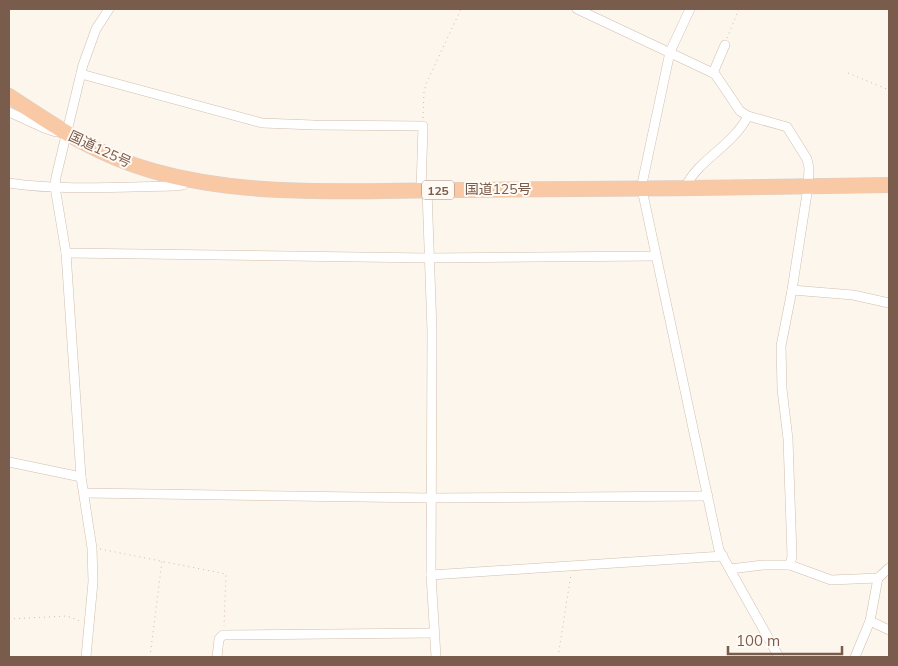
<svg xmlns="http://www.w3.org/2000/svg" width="898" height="666" viewBox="0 0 898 666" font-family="Mulish,'Noto Sans JP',sans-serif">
	<rect width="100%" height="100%" fill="#fdf6ec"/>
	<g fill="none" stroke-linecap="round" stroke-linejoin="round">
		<defs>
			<g id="minor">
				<path d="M577,9l138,65 25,37 8,5 39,11 20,32 2,9 -1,19 -16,103 -11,56 1,43 6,50 4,117 -2,9"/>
				<path d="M690,9l-20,43 -28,132 1,10 76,356 60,107"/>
				<path d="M713,73l12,-28"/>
				<path d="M81,74l181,49 52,2 109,1 -2,64"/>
				<path d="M9,112l35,16 12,4"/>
				<path d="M9,183c54,8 110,4 164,3l10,-1 4,-6"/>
				<path d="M685,188c13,-29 47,-41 63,-72"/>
				<path d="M427,190l5,141 -1,244 5,82"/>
				<path d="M66,253l363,5 227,-2"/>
				<path d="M792,290l61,5 36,8"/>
				<path d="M9,462l72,15"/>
				<path d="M84,493l347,5 277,-2"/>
				<path d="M730,569l33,-4h27l41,15 47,-2"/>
				<path d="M431,575l292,-19"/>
				<path d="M870,621l19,9"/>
				<path d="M86,657l7,-75 -1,-34 -11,-71 -15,-224 -11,-66 1,-10 27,-112 13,-36 13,-20"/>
				<path d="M217,657l2,-18 4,-4 211,-2"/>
				<path d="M855,657l15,-36 8,-43 11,-10"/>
			</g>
			<path id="trunk" d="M9,96c49,32 85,58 144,75 99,28 204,19 306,19 143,-1 287,-2 430,-5"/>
		</defs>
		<use href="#minor" stroke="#d1beb0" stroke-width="10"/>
		<use href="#trunk" stroke="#dad1cd" stroke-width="16"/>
		<g stroke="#d9b8a5" stroke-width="1" stroke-dasharray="1 4" stroke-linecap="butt">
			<path d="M727,38l12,-29"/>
			<path d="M848,73l41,17"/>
			<path d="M423,118l1,-26 2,-8 35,-75"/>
			<path d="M100,549l126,25 -2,52"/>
			<path d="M9,619l58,-3 13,5"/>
			<path d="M150,657l12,-96"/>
			<path d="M558,657l13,-83"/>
		</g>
		<use href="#minor" stroke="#fff" stroke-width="9"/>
		<use href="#trunk" stroke="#f9c8a4" stroke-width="15"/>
	</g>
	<g text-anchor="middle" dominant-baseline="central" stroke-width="4" stroke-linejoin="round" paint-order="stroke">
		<rect fill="#fffaf3" stroke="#a28b7f" stroke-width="1" x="422" y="180.5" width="32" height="19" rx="4"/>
		<g font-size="12" font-weight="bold" fill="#7a5c4d">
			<text x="438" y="190">125</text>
		</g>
		<g font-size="14" fill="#7a5c4d" stroke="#fffaf3">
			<text transform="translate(100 149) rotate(25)">国道125号</text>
			<text x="498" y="189">国道125号</text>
		</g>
	</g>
	<rect width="898" height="666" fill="none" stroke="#7a5c4d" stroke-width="20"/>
	<path d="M728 646v8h114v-8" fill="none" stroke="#7a5c4d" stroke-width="2.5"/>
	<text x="736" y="646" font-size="15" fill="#7a5c4d" stroke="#fffaf3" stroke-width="4" paint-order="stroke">100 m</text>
</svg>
